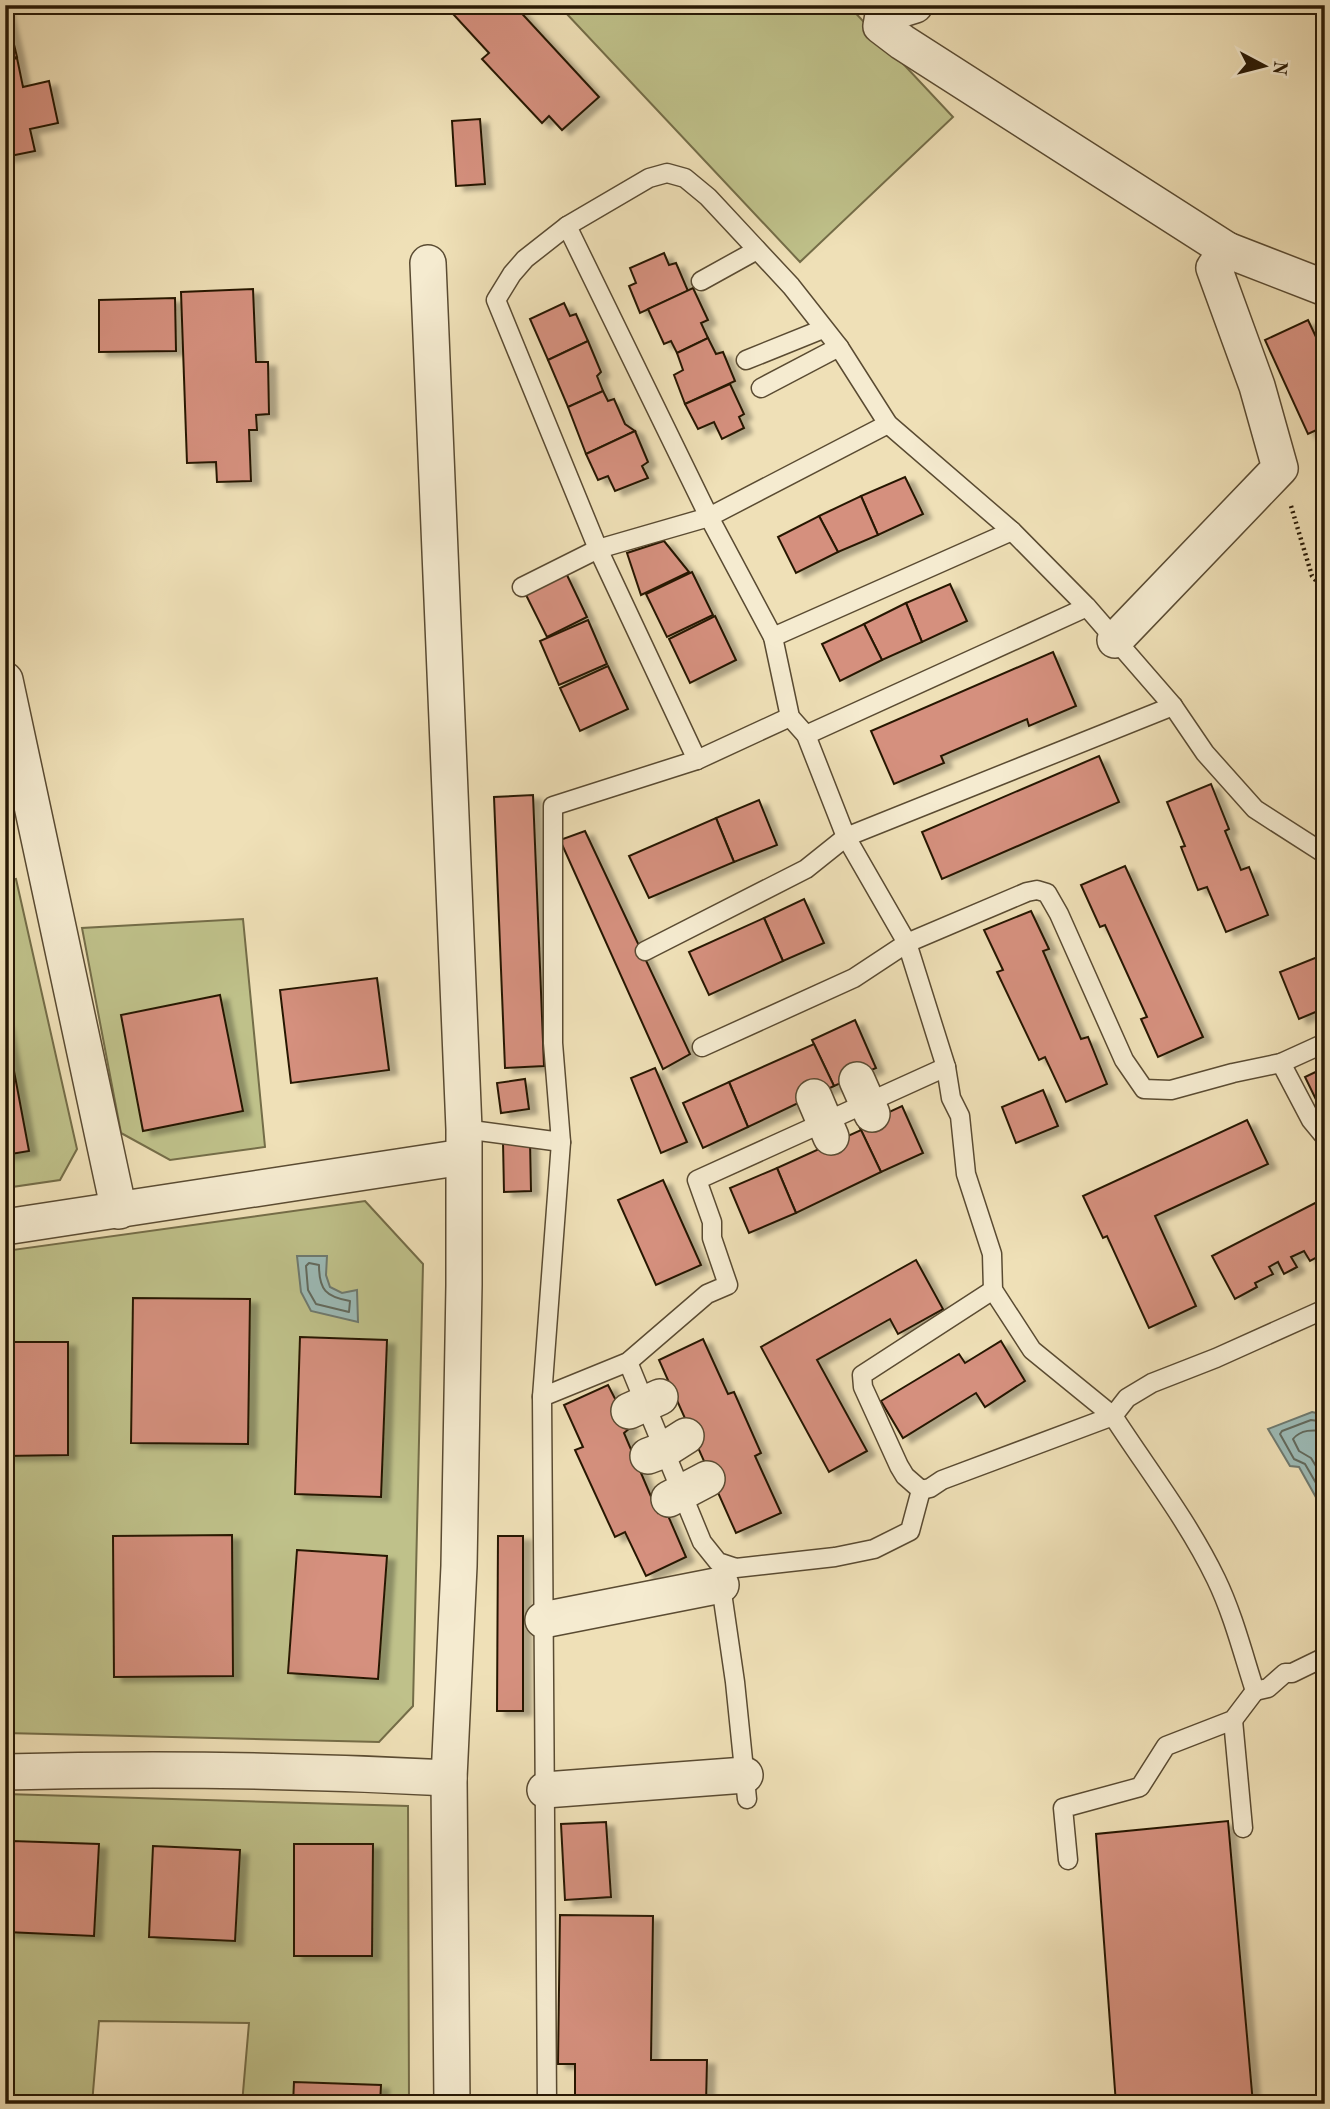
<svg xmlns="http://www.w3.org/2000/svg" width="1330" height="2109" viewBox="0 0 1330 2109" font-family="'Old Standard TT',serif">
	<defs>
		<filter id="shadow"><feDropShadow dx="8" dy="4.5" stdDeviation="2" flood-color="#0004"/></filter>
	</defs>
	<rect width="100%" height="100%" fill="#efe0b7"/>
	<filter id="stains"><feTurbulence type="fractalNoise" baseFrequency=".00286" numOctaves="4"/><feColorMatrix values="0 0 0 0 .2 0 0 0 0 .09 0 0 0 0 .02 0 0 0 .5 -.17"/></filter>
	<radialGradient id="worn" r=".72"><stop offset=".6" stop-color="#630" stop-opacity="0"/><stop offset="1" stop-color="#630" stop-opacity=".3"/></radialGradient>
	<g fill="#bfc18a" stroke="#746d48" stroke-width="2">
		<path d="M572,5h276l105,112 -153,145 -235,-250z"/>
		<path d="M16,879l61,270 -17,31 -55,8v-307z"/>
		<path d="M243,919l22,228 -95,13 -49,-27 -39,-205z"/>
		<path d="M365,1201l58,63 -10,442 -34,36 -374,-9v-482z"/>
		<path d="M5,1794l403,12 1,298h-167l7,-81 -150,-2 -7,83h-87z"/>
	</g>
	<g fill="#9cbbb7" stroke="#6e7a70" stroke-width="2">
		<path d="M297,1256h30l-1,19 4,12 12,6 15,-3 1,32 -47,-11 -10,-19z"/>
		<path d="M1312,1412l13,3v83l-7,3 -19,-34 -9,-1 -22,-37z"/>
	</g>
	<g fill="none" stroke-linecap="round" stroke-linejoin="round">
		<g stroke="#626a5e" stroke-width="2">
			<path d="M309,1263l10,2c0,25 7,32 31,36l-1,11 -33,-8 -8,-14 -2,-24z"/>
			<path d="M1325,1422l-14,-2 -29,11 -2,3 14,25 11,5 15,26 5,2"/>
			<path d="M1325,1431c-12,-1 -24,-2 -32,8l6,12 12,7 14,23"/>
		</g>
	</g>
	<g fill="#d5907e" stroke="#281905" stroke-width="2" filter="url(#shadow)">
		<path d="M464,5h50l85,92 -37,33 -13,-14 -7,7 -60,-64 7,-6 -35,-38z"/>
		<path d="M5,7l12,50 -12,2z"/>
		<path d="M17,58l6,29 26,-6 9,42 -28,6 5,22 -30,6v-96z"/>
		<path d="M480,119l5,65 -29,2 -4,-65z"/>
		<path d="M664,253l5,12 7,-2 12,28 -48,22 -11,-27 7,-3 -6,-15z"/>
		<path d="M693,288l15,32 -7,3 7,15 -31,15 -6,-12 -7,3 -16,-35z"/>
		<path d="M253,289l3,73h12l1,52 -13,1 1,15h-8l2,51 -34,1 -1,-20 -29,1 -6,-171z"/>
		<path d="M175,298l1,53 -77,1v-52z"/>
		<path d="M564,303l6,13 6,-2 12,27 -40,19 -18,-41z"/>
		<path d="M1308,320l17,36v70l-17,8 -43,-94z"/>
		<path d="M708,338l8,16 7,-2 12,29 -50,23 -11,-29 9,-5 -6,-17z"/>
		<path d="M588,341l13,31 -4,4 6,15 -35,16 -20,-47z"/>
		<path d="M730,384l14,30 -5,3 5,11 -22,11 -8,-17 -16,7 -13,-25z"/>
		<path d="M603,391l5,10 6,-2 11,25 10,7 -49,23 -18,-47z"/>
		<path d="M635,431l13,31 -6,4 6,12 -33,13 -7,-15 -10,4 -12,-26z"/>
		<path d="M905,477l18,37 -45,21 -17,-39z"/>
		<path d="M861,496l17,39 -40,17 -19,-36z"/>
		<path d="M819,516l19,36 -42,21 -18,-36z"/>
		<path d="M664,541l25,31 -48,23 -14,-42z"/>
		<path d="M692,572l21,43 -46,22 -21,-43z"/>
		<path d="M566,573l21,44 -40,20 -22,-44z"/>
		<path d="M950,584l17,37 -45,21 -16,-39z"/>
		<path d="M906,603l16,39 -40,18 -18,-36z"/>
		<path d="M715,616l21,44 -46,23 -21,-44z"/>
		<path d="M588,620l19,44 -48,21 -19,-44z"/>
		<path d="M864,624l18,36 -42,21 -18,-37z"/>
		<path d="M1053,652l23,54 -47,20 -2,-7 -86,37 3,7 -50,21 -23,-53z"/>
		<path d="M608,666l20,43 -48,22 -20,-43z"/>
		<path d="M1099,756l20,46 -177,77 -20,-47z"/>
		<path d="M1211,784l18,45 -4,2 16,39 8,-3 19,48 -42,17 -19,-45 -9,3 -17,-43 4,-1 -18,-44z"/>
		<path d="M533,795l11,271 -39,2 -11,-271z"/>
		<path d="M759,800l18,45 -43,17 -18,-44z"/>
		<path d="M716,818l18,44 -85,36 -20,-42z"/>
		<path d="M585,831l105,223 -27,15 -103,-229z"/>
		<path d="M1125,866l78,171 -45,20 -17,-38 6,-2 -42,-92 -5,2 -19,-42z"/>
		<path d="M804,899l20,44 -41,18 -19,-43z"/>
		<path d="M1031,911l18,38 -6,2 38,88 7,-2 19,47 -41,18 -21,-45 -6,3 -42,-88 6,-2 -19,-40z"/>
		<path d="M764,918l19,43 -74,34 -20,-43z"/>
		<path d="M1325,954v54l-26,11 -19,-47z"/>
		<path d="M377,978l12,92 -98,13 -11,-93z"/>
		<path d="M220,995l23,116 -100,20 -22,-116z"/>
		<path d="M855,1020l21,48 -42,18 -22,-46z"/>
		<path d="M5,1023l24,128 -24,4z"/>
		<path d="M814,1044l20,42 -86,41 -19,-45z"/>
		<path d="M1325,1065v53l-20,-41 19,-9z"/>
		<path d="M655,1068l32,74 -26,11 -30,-75z"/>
		<path d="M525,1079l4,30 -28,4 -4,-30z"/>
		<path d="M729,1082l19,45 -45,21 -20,-45z"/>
		<path d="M1043,1090l15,36 -42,17 -14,-36z"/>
		<path d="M902,1106l21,47 -42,19 -22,-46z"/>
		<path d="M1247,1120l21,44 -113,52 41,90 -47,22 -42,-92 -4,2 -20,-42z"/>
		<path d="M861,1130l20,42 -85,41 -19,-45z"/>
		<path d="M530,1141l1,50 -27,1 -1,-50z"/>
		<path d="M777,1168l19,45 -47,20 -19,-45z"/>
		<path d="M663,1180l38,85 -45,20 -38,-85z"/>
		<path d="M1325,1198v55l-15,8 -6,-10 -13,6 6,10 -13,7 -6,-12 -9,5 4,7 -18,9 2,4 -22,12 -23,-43z"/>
		<path d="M916,1260l27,49 -45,25 -8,-15 -73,41 50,91 -38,21 -68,-125z"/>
		<path d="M133,1298l117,1 -2,145 -117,-1z"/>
		<path d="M300,1337l87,3 -6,157 -86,-3z"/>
		<path d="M703,1339l25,55 6,-2 27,61 -6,3 26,57 -45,20 -77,-173z"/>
		<path d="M1001,1341l24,40 -40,26 -9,-14 -73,45 -22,-37 78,-47 6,9z"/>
		<path d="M5,1342h63v113l-63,1z"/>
		<path d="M608,1385l22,43 -6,5 34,80 8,-2 20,46 -40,19 -21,-44 -10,5 -40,-87 8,-3 -19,-42z"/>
		<path d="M232,1535l1,141 -119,1 -1,-141z"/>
		<path d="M498,1536h25v175h-26z"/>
		<path d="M297,1550l90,6 -9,123 -90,-6z"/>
		<path d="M1228,1821l25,283h-137l-20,-270z"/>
		<path d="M606,1822l5,75 -46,3 -4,-76z"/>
		<path d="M12,1841l87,3 -5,92 -87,-4z"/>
		<path d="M294,1844h79l-1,112h-78z"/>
		<path d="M153,1846l87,4 -5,91 -86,-4z"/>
		<path d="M560,1915l93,1 -2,144h56l-1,44h-131v-40h-17z"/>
		<path d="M294,2082l87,3 -1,19h-87z"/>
	</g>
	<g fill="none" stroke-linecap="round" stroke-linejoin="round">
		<defs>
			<g id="lane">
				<path d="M567,226l142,291 64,120 17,80 16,18 40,102 61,106 39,124 5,31 9,18 6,58 26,80 1,36 39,60 81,66 14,-18 25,-15 64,-25 109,-49"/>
				<path d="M701,281l56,-31"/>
				<path d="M746,360l77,-31"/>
				<path d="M761,388l78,-41"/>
				<path d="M522,587l76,-38 111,-32 179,-93"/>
				<path d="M773,637l239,-106"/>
				<path d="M806,735l281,-128"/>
				<path d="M697,760l-99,-211 -102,-249 16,-26 13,-15 42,-33 82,-48 18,-5 18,5 23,19 83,89 48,61 49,77 124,107 75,76 86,99 32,47 50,56 70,45"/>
				<path d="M645,951l161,-82 40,-32 327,-131"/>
				<path d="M702,1047l152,-69 53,-35 120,-51 10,-2 10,3 12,21 65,146 20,29 27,1 62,-17 48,-10 44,-20"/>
				<path d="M1281,1063l30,57 14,17"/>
				<path d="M464,1129l97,13 -8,-99v-237l144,-46 93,-43"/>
				<path d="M993,1290l-131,85 1,12 36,79 6,10 16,14 9,-2 12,-8 171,-64c35,54 75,105 103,163 17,35 27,75 39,112l13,-3 17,-15h7l33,-16"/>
				<path d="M628,1362l74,180 16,20 18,6 99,-11 39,-8 36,-18 11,-41"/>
				<path d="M542,1397l19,-255"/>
				<path d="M720,1579l15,103 12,117"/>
				<path d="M1233,1720l10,108"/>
				<path d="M1068,1860l-5,-52 77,-21 26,-41 67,-26 22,-29"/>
				<path d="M547,2104l-5,-707 86,-35 79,-68 21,-9 -16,-47v-16l-15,-42 249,-113"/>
			</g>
			<g id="street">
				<path d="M915,5l-32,10 -2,11 21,16 325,208"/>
				<path d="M428,263l36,866v156l-5,281 -10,212 3,326"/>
				<path d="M1115,640l165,-172 -23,-82 -43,-118 13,-18 98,38"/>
				<path d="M5,680l114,531"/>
				<path d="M857,1080l15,34"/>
				<path d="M814,1097l17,40"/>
				<path d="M5,1227l458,-70"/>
				<path d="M629,1411l31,-14"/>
				<path d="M648,1456l16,-6 22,-14"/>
				<path d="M669,1499l38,-20"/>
				<path d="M543,1620l178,-35"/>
				<path d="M5,1772c148,-4 296,-2 444,6"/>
				<path d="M545,1790l200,-15"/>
			</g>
		</defs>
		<use href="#lane" stroke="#5a4b32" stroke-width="21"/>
		<use href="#street" stroke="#5a4b32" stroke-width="38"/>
		<path stroke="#281905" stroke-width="4.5" stroke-dasharray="2 3.5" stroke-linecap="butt" d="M1291,506l21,70 13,15"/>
		<use href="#lane" stroke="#f5ebd0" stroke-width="18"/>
		<use href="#street" stroke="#f5ebd0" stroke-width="35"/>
	</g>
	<rect width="1330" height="2109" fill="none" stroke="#efe0b7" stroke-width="28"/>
	<rect x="7" y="7" width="1316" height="2095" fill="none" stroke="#281905" stroke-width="3.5"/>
	<rect x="14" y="14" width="1302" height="2081" fill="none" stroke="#281905" stroke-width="2"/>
	<g transform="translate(1264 66) rotate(97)" stroke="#f5ebd0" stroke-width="5" paint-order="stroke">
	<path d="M0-5L12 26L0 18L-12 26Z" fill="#281905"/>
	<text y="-10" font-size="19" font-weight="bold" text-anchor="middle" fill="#281905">N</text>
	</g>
	<rect width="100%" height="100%" filter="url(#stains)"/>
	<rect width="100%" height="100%" fill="url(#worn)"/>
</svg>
